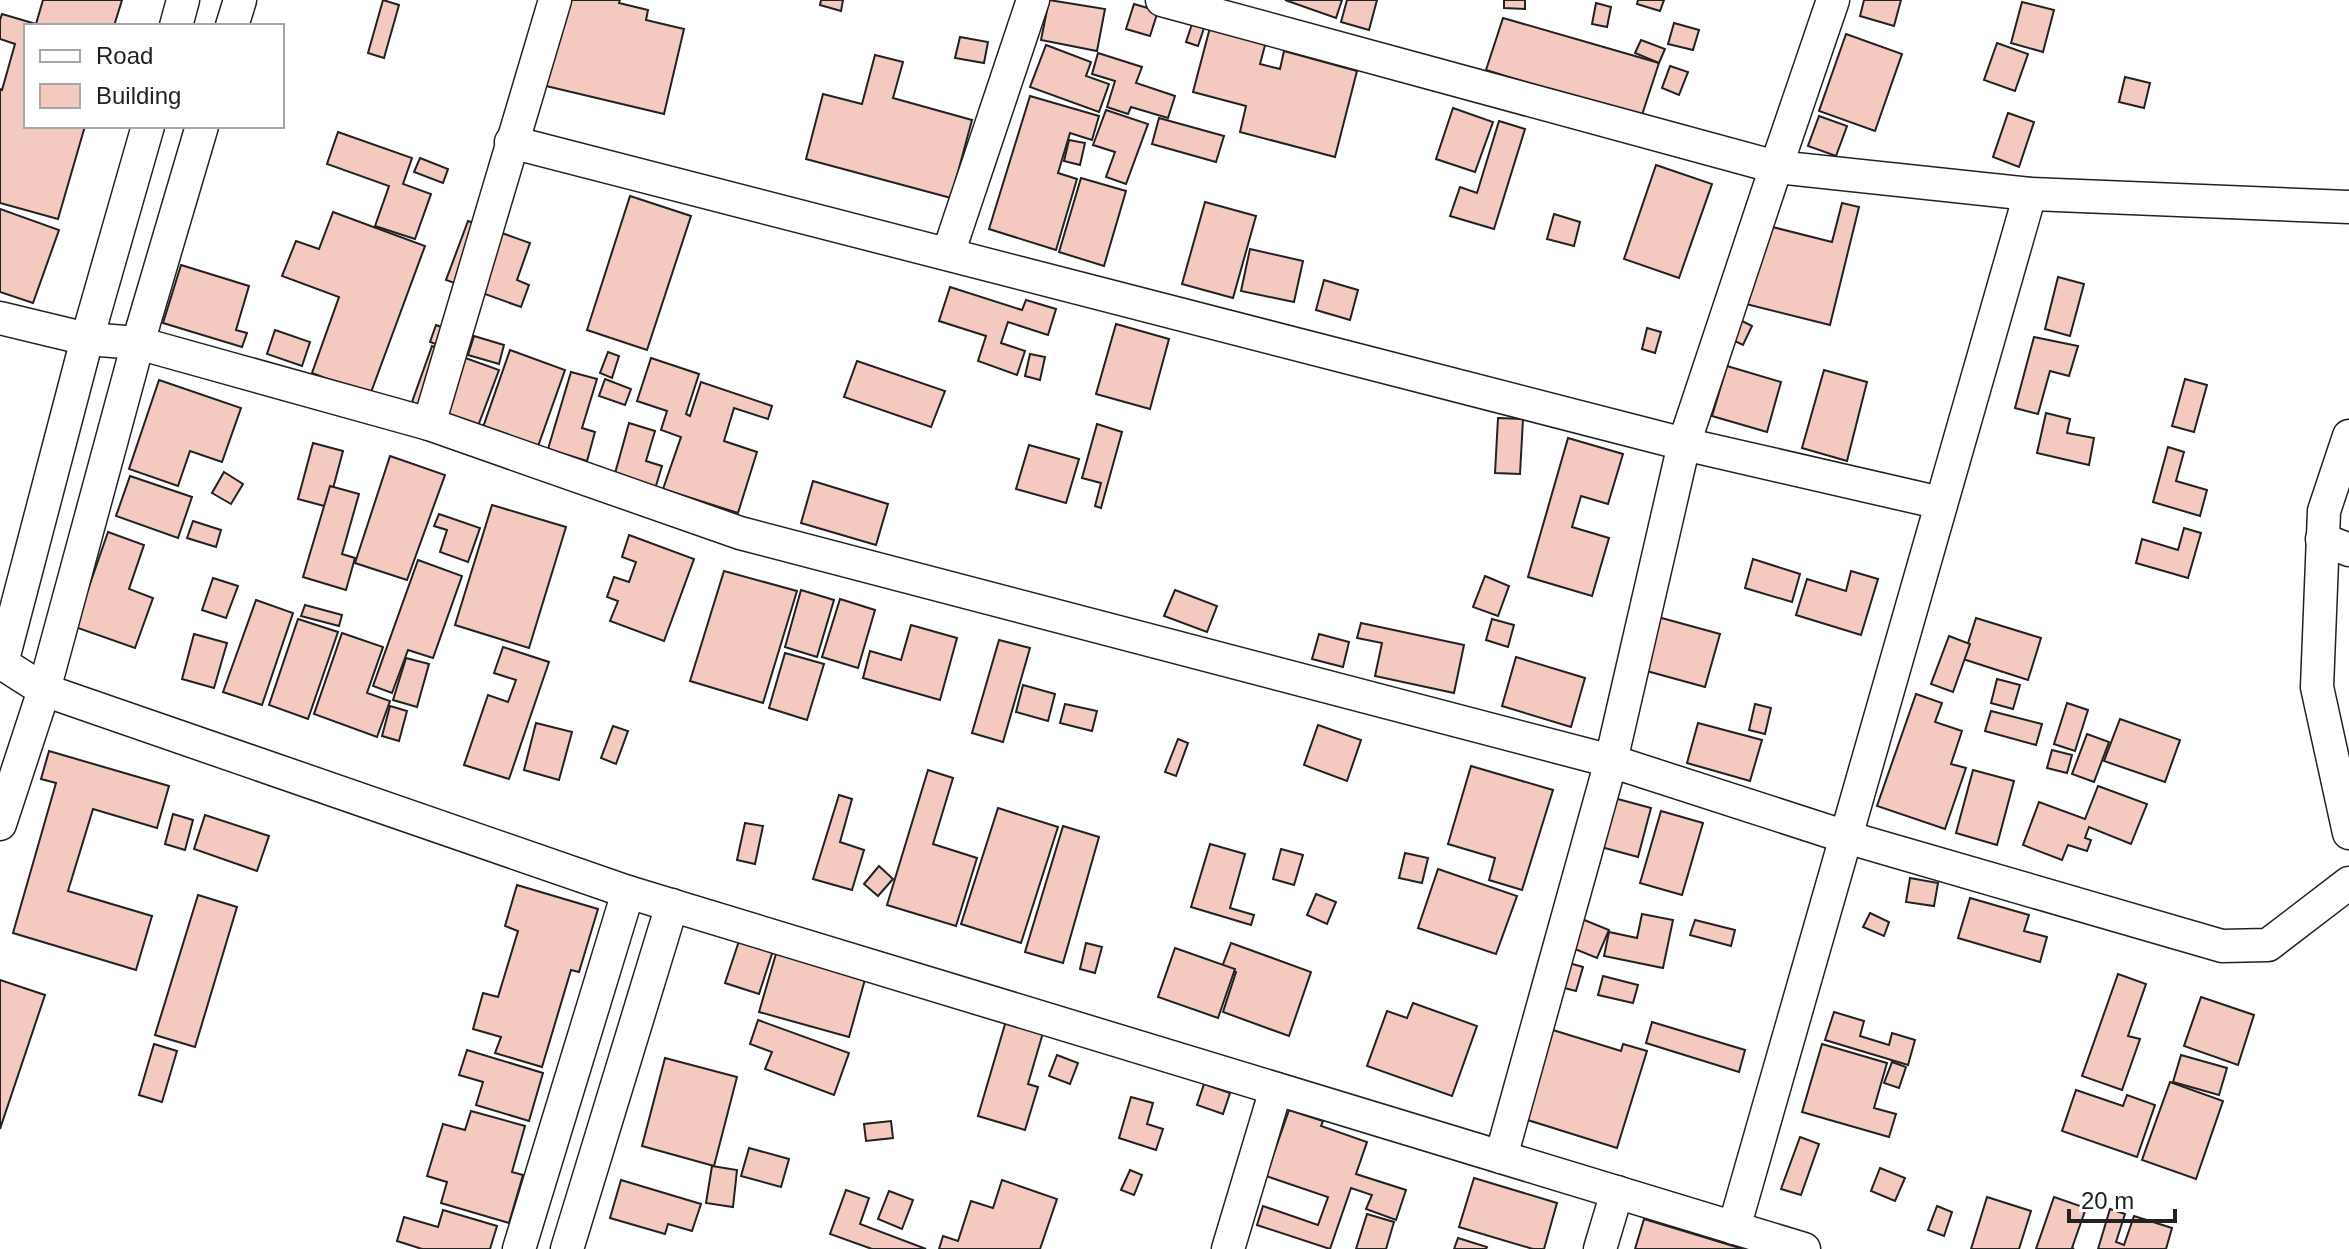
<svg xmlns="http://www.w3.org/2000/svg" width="2349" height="1249" viewBox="0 0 2349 1249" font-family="Helvetica,sans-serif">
	<rect width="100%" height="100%" fill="#fff"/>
	<g fill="#f3c9c0" stroke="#222" stroke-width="2">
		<path d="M43,0h79l-8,26h-88v100h59l-27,93 -58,-16v-114l2,1 13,-46 -15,-5v-19l2,-6 34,10z"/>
		<path d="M383,0l16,5 -15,53 -16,-5z"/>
		<path d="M544,0h76l-1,3 29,7 -2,10 38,9 -20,85 -139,-33z"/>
		<path d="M821,0h22l-2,11 -21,-6z"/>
		<path d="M1049,0l56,9 -8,42 -56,-11z"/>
		<path d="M1285,0h57l-6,18z"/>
		<path d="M1347,0h30l-8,30 -28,-8z"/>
		<path d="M1504,0h21v9l-21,-1z"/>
		<path d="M1638,0h26l-4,11 -23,-7z"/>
		<path d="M1864,0h37l-7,26 -34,-10z"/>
		<path d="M2022,2l32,8 -11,42 -32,-9z"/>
		<path d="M1596,3l15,4 -4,20 -15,-3z"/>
		<path d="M1134,4l24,7 -8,25 -24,-7z"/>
		<path d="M1503,18l156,45 -18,55 -155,-48z"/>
		<path d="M1212,20l56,14 -8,30 20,5 4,-18 73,20 -22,86 -95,-25 6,-26 -53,-14z"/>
		<path d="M1674,23l25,7 -6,20 -25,-6z"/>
		<path d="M1192,24l12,4 -6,18 -12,-4z"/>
		<path d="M1846,34l56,20 -27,77 -56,-20z"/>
		<path d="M960,37l28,5 -4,21 -29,-5z"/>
		<path d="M1641,40l24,9 -6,14 -24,-10z"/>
		<path d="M1997,43l31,11 -13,37 -31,-11z"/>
		<path d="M1046,45l45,17 -5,14 23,8 -10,28 -69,-25z"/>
		<path d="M1098,53l44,14 -6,16 39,13 -7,22 -37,-11 -3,7 -21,-7 8,-26 -23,-7z"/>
		<path d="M875,55l28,7 -10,36 79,22 -21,78 -145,-39 17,-65 39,10z"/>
		<path d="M1670,66l18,6 -9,23 -17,-7z"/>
		<path d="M2125,77l25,6 -6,25 -25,-6z"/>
		<path d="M1030,96l69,20 -7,24 -22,-7 -12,40 19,6 -21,71 -67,-21z"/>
		<path d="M1453,108l40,14 -18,50 -39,-13z"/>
		<path d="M1106,110l42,14 -22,60 -20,-7 9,-25 -22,-7z"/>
		<path d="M2008,113l26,9 -15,45 -26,-10z"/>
		<path d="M1819,116l28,10 -11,30 -28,-10z"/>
		<path d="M1159,118l65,18 -8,26 -64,-18z"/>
		<path d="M1499,121l26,8 -31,100 -44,-13 10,-29 17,6z"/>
		<path d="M338,132l74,26 -9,26 28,10 -16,45 -40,-13 14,-40 -62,-22z"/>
		<path d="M1069,140l16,3 -5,22 -16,-4z"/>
		<path d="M420,158l28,11 -5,14 -29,-11z"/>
		<path d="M1656,165l56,19 -33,94 -55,-19z"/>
		<path d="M1081,178l45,13 -22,75 -45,-14z"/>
		<path d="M630,196l61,20 -44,134 -60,-20z"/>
		<path d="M1205,202l51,14 -23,82 -51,-14z"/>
		<path d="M1842,203l17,4 -29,118 -104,-26 19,-79 87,22z"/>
		<path d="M0,209l59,21 -26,73 -33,-11z"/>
		<path d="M333,212l92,34 -55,149 -58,-22 27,-76 -57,-21 14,-35 23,8z"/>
		<path d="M1554,214l26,8 -6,24 -27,-7z"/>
		<path d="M468,221l62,22 -13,37 12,5 -8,22 -75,-27z"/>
		<path d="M1250,249l53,12 -9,41 -53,-11z"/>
		<path d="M181,265l68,21 -13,44 11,3 -5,14 -79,-24z"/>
		<path d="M2058,277l26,7 -14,52 -25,-7z"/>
		<path d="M1324,280l34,10 -8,30 -34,-10z"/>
		<path d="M950,287l72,23 4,-10 30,9 -8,26 -40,-13 -7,21 24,8 -8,24 -39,-14 8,-25 -47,-15z"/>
		<path d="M1728,314l24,12 -9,19 -25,-12z"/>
		<path d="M1116,324l53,15 -19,70 -54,-15z"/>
		<path d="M436,325l30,12 -6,16 -30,-11z"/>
		<path d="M1647,328l14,4 -6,21 -13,-4z"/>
		<path d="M275,330l35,12 -8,24 -35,-12z"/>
		<path d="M474,336l30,9 -5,19 -31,-9z"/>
		<path d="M2034,337l44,9 -9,30 -19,-5 -12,43 -23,-6z"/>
		<path d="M432,346l67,24 -21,56 -66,-24z"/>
		<path d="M510,350l55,20 -29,82 -55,-19z"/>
		<path d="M608,352l11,4 -7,22 -12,-5z"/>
		<path d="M1030,354l15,3 -5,23 -15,-4z"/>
		<path d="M651,358l48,16 -13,40 4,2 11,-34 71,24 -4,13 -34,-11 -10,33 33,11 -19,61 -75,-24 18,-52 -20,-7 6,-19 -30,-10z"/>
		<path d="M857,361l88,30 -14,36 -87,-30z"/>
		<path d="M1727,366l54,16 -14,50 -55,-16z"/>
		<path d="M1824,370l43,12 -20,79 -45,-13z"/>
		<path d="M571,372l26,7 -15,49 13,4 -8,29 -39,-12z"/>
		<path d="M605,379l26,10 -6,16 -26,-9z"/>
		<path d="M2185,379l22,6 -13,47 -22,-6z"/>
		<path d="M159,380l82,28 -19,54 -32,-11 -12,35 -49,-17z"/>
		<path d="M2046,413l24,6 -3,14 27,5 -5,27 -52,-12z"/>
		<path d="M1498,418l25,1 -3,55 -25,-1z"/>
		<path d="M629,423l26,8 -9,30 16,5 -7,23 -41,-12z"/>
		<path d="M1097,424l25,8 -21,76 -6,-2 6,-23 -19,-5z"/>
		<path d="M1568,438l55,16 -15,50 -27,-8 -9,31 37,11 -17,58 -64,-19z"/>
		<path d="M313,443l30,8 -15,56 -30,-8z"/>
		<path d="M1029,445l50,14 -13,44 -50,-14z"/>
		<path d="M2168,447l16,5 -8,29 31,9 -7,26 -47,-14z"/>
		<path d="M390,456l55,19 -38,105 -52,-17z"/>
		<path d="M224,472l19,12 -12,20 -19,-11z"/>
		<path d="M130,476l62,21 -14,41 -62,-22z"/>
		<path d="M813,481l75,23 -12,41 -75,-22z"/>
		<path d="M330,486l29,8 -17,60 13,4 -9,32 -43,-13z"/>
		<path d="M492,505l74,22 -37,121 -74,-23z"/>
		<path d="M439,514l41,14 -12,34 -28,-10 7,-22 -13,-4z"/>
		<path d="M193,521l28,9 -5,17 -29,-9z"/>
		<path d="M2184,528l17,5 -13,45 -52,-15 6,-24 36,11z"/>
		<path d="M108,532l36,13 -15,44 24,9 -18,50 -60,-21z"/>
		<path d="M629,535l65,24 -30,82 -54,-20 8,-20 -11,-4 7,-20 15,5 7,-20 -14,-5z"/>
		<path d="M1753,559l47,15 -8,28 -47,-14z"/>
		<path d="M418,560l44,16 -29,82 -25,-8 -16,43 -19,-7z"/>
		<path d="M724,571l73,20 -34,112 -73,-22z"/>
		<path d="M1851,571l27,8 -17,56 -65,-20 11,-36 39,12z"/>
		<path d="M1485,576l24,10 -11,30 -25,-9z"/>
		<path d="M213,578l25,8 -12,32 -24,-8z"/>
		<path d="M801,590l33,10 -17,57 -32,-10z"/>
		<path d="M1175,590l42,16 -10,26 -43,-16z"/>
		<path d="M840,599l35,11 -17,58 -36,-11z"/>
		<path d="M256,600l37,13 -31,92 -39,-13z"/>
		<path d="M305,605l37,10 -3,11 -38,-10z"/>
		<path d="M1647,614l73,20 -15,53 -73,-20z"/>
		<path d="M1976,618l65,20 -13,42 -65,-21z"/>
		<path d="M298,619l40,13 -30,87 -39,-14z"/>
		<path d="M1492,619l22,6 -6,22 -22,-7z"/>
		<path d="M1361,623l103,22 -10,48 -79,-17 7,-33 -25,-5z"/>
		<path d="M911,625l46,13 -17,62 -77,-22 7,-27 31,9z"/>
		<path d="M342,633l41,14 -16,46 23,8 -13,36 -63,-23z"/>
		<path d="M194,634l33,9 -13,45 -32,-9z"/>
		<path d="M1319,634l30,8 -6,25 -31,-8z"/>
		<path d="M1949,636l21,8 -17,48 -22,-8z"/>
		<path d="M999,640l31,8 -27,94 -31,-9z"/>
		<path d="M503,647l46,15 -40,117 -45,-14 24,-70 20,7 8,-22 -22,-7z"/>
		<path d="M785,653l39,11 -17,56 -38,-12z"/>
		<path d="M1516,657l69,21 -14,49 -69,-21z"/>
		<path d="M406,658l23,6 -12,43 -24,-7z"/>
		<path d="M1997,679l23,6 -7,24 -22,-6z"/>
		<path d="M1023,685l32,9 -7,27 -32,-9z"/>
		<path d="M1916,694l26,9 -7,19 27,9 -11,33 15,4 -21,61 -68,-23z"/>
		<path d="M2067,703l21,7 -13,41 -21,-7z"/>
		<path d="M1065,704l32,7 -5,20 -32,-8z"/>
		<path d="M1755,704l16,4 -6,26 -16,-4z"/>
		<path d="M390,706l17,5 -8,30 -17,-5z"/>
		<path d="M1991,711l51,13 -6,21 -51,-14z"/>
		<path d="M2120,719l60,21 -15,42 -61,-21z"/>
		<path d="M536,723l36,9 -13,48 -35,-10z"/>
		<path d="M1698,723l64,17 -12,41 -63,-18z"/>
		<path d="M1318,725l43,15 -14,41 -43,-16z"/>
		<path d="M613,726l15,5 -12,33 -15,-6z"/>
		<path d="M2087,734l22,8 -15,40 -22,-8z"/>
		<path d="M1178,739l10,4 -12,33 -11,-4z"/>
		<path d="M2052,750l20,5 -5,18 -20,-5z"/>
		<path d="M49,751l120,35 -12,42 -64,-19 -25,82 84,25 -16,54 -123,-37 43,-150 -15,-4z"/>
		<path d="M1471,766l82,24 -31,100 -33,-10 6,-22 -47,-14z"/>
		<path d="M928,770l25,8 -20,66 44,14 -21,68 -69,-21z"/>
		<path d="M1973,770l41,11 -17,64 -41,-12z"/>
		<path d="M2098,786l49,18 -16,40 -42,-17 -4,11 6,2 -4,11 -19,-6 -6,15 -39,-15 16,-43 46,17z"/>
		<path d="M839,795l13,4 -12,43 24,8 -12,40 -39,-11z"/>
		<path d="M1603,795l48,13 -13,49 -48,-13z"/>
		<path d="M998,808l60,19 -37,116 -60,-19z"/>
		<path d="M1661,811l42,12 -21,72 -42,-12z"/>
		<path d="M173,814l20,6 -8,30 -20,-6z"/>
		<path d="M205,815l64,21 -12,35 -63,-22z"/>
		<path d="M745,823l18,3 -8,38 -18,-4z"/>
		<path d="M1063,826l36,11 -36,126 -38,-11z"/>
		<path d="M1210,844l35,10 -15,54 24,7 -3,10 -60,-18z"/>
		<path d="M1281,849l22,6 -9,30 -21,-6z"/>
		<path d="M1405,853l23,5 -6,25 -23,-5z"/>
		<path d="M879,866l14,13 -15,17 -14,-12z"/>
		<path d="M1438,869l79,27 -21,58 -78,-26z"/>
		<path d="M1910,878l28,5 -4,23 -28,-4z"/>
		<path d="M517,885l81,24 -19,63 -8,-2 -29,97 -47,-14 6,-16 -28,-8 10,-36 15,4 20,-66 -13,-5z"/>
		<path d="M1316,894l20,8 -9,22 -20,-9z"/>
		<path d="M198,895l39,12 -42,140 -40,-12z"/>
		<path d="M1970,898l59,17 -5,16 23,6 -7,25 -82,-24z"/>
		<path d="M1870,913l19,9 -5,14 -21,-9z"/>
		<path d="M1642,914l31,6 -10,48 -59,-12 5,-24 28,6z"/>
		<path d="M1572,915l37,15 -12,28 -37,-15z"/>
		<path d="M1695,920l40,10 -4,16 -41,-11z"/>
		<path d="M745,923l33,12 -19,59 -34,-11z"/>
		<path d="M780,940l89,25 -20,72 -90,-25z"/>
		<path d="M1086,943l16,4 -7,26 -15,-4z"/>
		<path d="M1231,943l80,29 -22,64 -66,-24 13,-40 -14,-5z"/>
		<path d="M1175,948l60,21 -17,49 -60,-21z"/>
		<path d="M1548,957l35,10 -7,24 -35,-9z"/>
		<path d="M2118,974l28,10 -18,52 12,3 -18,51 -40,-14z"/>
		<path d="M1603,976l35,9 -5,18 -35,-8z"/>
		<path d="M0,980l45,15 -45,134z"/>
		<path d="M2201,997l53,18 -16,50 -54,-19z"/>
		<path d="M1413,1003l64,23 -25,70 -85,-30 20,-55 20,7z"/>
		<path d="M1834,1012l30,9 -4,15 29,9 3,-12 23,7 -7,25 -83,-25z"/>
		<path d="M1008,1014l37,12 -17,58 10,3 -13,43 -47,-14z"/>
		<path d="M758,1020l91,33 -15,42 -69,-26 7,-17 -22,-8z"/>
		<path d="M1652,1022l93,28 -6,22 -93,-29z"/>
		<path d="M1530,1023l91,28 2,-7 24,7 -30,97 -115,-36z"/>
		<path d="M154,1044l23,7 -15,51 -23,-7z"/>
		<path d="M1822,1044l65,19 -13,45 22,6 -7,23 -87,-25z"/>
		<path d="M467,1050l76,23 -14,48 -53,-16 7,-23 -24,-7z"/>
		<path d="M1057,1055l21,8 -8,21 -21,-8z"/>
		<path d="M2181,1055l46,13 -8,27 -46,-13z"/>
		<path d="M665,1058l72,19 -23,89 -72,-20z"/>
		<path d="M1892,1062l14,5 -7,21 -15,-5z"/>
		<path d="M2170,1082l53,19 -27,78 -54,-19z"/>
		<path d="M1204,1084l26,9 -7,21 -26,-9z"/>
		<path d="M2076,1090l47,16 4,-11 28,10 -18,52 -75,-26z"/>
		<path d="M1131,1097l22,6 -6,21 16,5 -7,21 -37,-12z"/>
		<path d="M1289,1110l34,11 -2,5 46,16 -11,32 50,16 -10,30 -30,-11 6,-14 -21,-7 -21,61 -73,-24 6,-19 55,19 10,-28 -62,-21z"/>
		<path d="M471,1111l54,15 -13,46 11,3 -14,48 -68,-20 6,-21 -20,-6 16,-52 22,6z"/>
		<path d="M891,1121l2,17 -27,3 -2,-17z"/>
		<path d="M1800,1137l19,7 -18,51 -20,-6z"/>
		<path d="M749,1148l40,11 -8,28 -40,-11z"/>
		<path d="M712,1166l25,4 -4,37 -27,-4z"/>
		<path d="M1880,1168l25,10 -10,23 -24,-10z"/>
		<path d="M1130,1170l12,5 -8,20 -13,-5z"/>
		<path d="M1474,1178l83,25 -13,46h-11l-74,-22z"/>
		<path d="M621,1180l80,24 -9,27 -24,-7 -3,10 -55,-16z"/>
		<path d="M1002,1180l55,19 -17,50h-101l4,-13 15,5 13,-40 22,7z"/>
		<path d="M846,1190l23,8 -9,26 66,25h-54l-42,-15z"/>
		<path d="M889,1191l24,9 -11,29 -24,-10z"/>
		<path d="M1987,1197l44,14 -12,38h-48z"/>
		<path d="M2054,1197l32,11 -14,40 2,1h-38z"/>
		<path d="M1937,1206l15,6 -8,24 -16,-6z"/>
		<path d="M2110,1209l15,5 -9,28 8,3 10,-29 38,12 -6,21h-68z"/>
		<path d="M443,1210l54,16 -7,23h-68l-25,-8 7,-24 34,10z"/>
		<path d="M1367,1214l27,8 -8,27h-30z"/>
		<path d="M1644,1219l99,30h-108z"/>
		<path d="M1458,1238l29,9 -1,2h-32z"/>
	</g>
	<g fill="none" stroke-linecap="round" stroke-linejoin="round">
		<defs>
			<g id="street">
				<path d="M1162,0l614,167 -92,277 -73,317 -110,396"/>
				<path d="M1833,0l-57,167 254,27 319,13"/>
				<path d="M176,26l7,-26"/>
				<path d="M232,26l8,-26"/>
				<path d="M511,142l1173,302 257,59"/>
				<path d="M948,254l85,-254"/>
				<path d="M0,318l87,21 51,4 291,81 311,109 871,228 235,76 376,109 46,-1 81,-62"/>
				<path d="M429,424l126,-424"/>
				<path d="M2349,436l-25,75 -7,176 32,146"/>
				<path d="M2322,539l27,11"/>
				<path d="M0,662l44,28 584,202 1176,357"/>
				<path d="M2,663l85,-324 61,-213"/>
				<path d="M0,824l44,-134 94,-347 64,-217"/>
				<path d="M1734,1228l296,-1034"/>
				<path d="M519,1249l109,-357"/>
				<path d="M567,1249l105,-344"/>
				<path d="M1228,1249l48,-160"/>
				<path d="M1600,1249l17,-57"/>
			</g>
		</defs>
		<use href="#street" stroke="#222" stroke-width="35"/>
		<use href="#street" stroke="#fff" stroke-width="32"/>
	</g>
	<rect x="24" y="24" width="260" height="104" fill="#ffffff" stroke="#a7a7a7" stroke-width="2"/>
	<rect x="40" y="50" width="40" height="12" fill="#ffffff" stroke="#a7a7a7" stroke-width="2"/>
	<text x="96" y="64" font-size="24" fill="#222222">Road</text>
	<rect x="40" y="84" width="40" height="24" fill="#f3c9c0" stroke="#a7a7a7" stroke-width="2"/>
	<text x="96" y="104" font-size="24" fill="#222222">Building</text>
	<path d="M2069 1209v12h106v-12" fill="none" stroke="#222222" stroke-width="4"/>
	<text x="2081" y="1209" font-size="24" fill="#222222" stroke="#ffffff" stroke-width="6" paint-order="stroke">20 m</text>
</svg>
